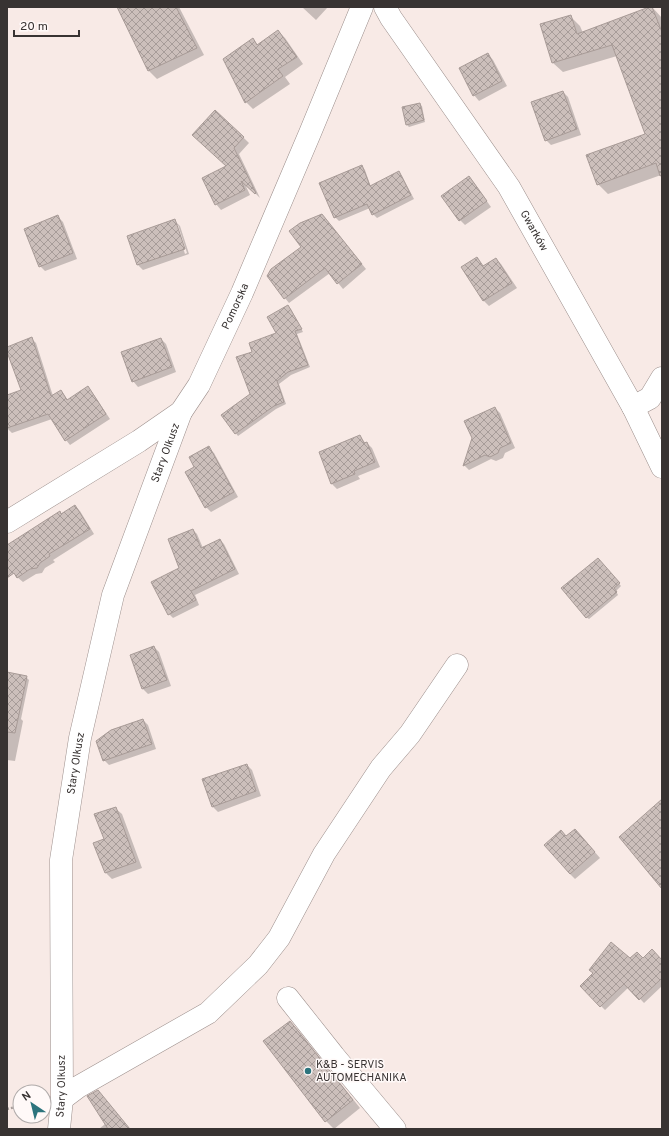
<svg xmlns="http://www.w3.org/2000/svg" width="669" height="1136" viewBox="0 0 669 1136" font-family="Overpass,sans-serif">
	<defs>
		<pattern id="building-cross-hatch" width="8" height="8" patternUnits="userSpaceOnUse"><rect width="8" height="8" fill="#ccbfbb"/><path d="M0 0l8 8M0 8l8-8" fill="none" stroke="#a79c99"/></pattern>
	</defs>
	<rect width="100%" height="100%" fill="#f8eae6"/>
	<g fill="#0003" fill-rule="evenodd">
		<path d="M118,7h61l25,48 -47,24 -8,-8z"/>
		<path d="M302,7h26l-12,13z"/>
		<path d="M652,7l10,11v160l-1,-3 -53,19 -10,-10 48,-50 -29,-78 -54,16 -10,-9 17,-47 10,10 3,7z"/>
		<path d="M278,31l7,7 18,26 -18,13 5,7 -37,25 -7,-7 7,-63 5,6z"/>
		<path d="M488,54l5,6 14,26 -28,15 -5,-6z"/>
		<path d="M563,92l5,5 13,38 -30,10 -5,-5z"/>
		<path d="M419,104l3,2 3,16 -16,5 -2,-2z"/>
		<path d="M216,111l33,32 -10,11 21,44 -16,-16 6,13 -29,15 -5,-6 11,-37z"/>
		<path d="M362,166l3,4 6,17 28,-14 3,3 12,23 -37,19 -4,-4 -3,-6 -31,13 -4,-4z"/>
		<path d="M469,177l5,6 17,24 -26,18 -5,-5z"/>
		<path d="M322,215l44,54 -23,20 -13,-16 -41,30 -4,-5 17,-51z"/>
		<path d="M58,217l5,5 14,37 -32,12 -5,-5z"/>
		<path d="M174,220l6,6 9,28 -46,16 -5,-5zM176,225h2l9,28 -2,1z"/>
		<path d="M477,258l7,9 12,-8 5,5 16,24 -28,18 -5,-5 -22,-34z"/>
		<path d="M288,306l3,3 12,23 -6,2 13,33 -19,8 -12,9 7,20 -10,5 -38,27 -16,-21 29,-21 3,-42 24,-18z"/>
		<path d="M31,338l5,5 17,53 8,-5 7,9 20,-13 4,5 18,27 -40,26 -4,-5 -14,-21 -40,14 -5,-5v-32l16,-5 -16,-43z"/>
		<path d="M161,339l5,5 10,28 -38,15 -5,-6z"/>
		<path d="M495,408l5,5 15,35 -10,5 -2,5 -7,3 -5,-2 -22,11 -5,-5z"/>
		<path d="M360,436l6,8 1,-1 5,5 8,19 -22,9 2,3 -23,10 -5,-5 -12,-32z"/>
		<path d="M208,448l6,5 24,44 -27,15 -5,-5z"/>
		<path d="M75,506l5,5 14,23 -41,26 2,2 -10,6 -3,5 -6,1 -13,8 -6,-5 -10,-16v-15l53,-34 2,3z"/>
		<path d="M193,530l4,4 6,14 17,-8 4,4 15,30 -44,21 4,10 -26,13 -4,-4z"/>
		<path d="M600,561l21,25 -5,5 2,4 -29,24 -3,-2z"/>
		<path d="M154,647l5,5 12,34 -23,8 -5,-5 -12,-34z"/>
		<path d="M7,673l19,4 3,3 -8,39 2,2 -8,40 -8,-1z"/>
		<path d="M143,720l5,5 8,24 -47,16 -5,-5z"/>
		<path d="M247,765l5,5 9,26 -43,16 -5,-5z"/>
		<path d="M115,808l7,6 20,54 -30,11 -6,-6 -12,-29 11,-4z"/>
		<path d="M580,835l20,23 -25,21 -5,-5 -3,-37z"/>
		<path d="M643,959l19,2v25l-18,17 -15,-16 -24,23 -24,-24z"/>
		<path d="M290,1022l8,8 62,78 -26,21 -8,-8z"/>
		<path d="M105,1124l25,5h-31z"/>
	</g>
	<g fill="url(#building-cross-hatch)" stroke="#a89b97">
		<path d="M117,7h59l21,41 -49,23z"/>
		<path d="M649,7h3l10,25v143l-2,1 -4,-13 -59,22 -11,-30 59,-21 -33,-89 -60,18 -12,-39 31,-9 6,19z"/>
		<path d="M278,30l19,27 -19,12 5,7 -38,27 -22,-44 30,-21 4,7z"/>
		<path d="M488,53l14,28 -29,15 -14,-28z"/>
		<path d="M563,91l14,38 -32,12 -14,-39z"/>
		<path d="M420,103l4,17 -18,5 -4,-18z"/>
		<path d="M215,110l29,27 -10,11 22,45 -1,1 -14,-13 4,9 -30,15 -13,-27 24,-12 -34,-31z"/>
		<path d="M362,165l8,21 29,-15 12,24 -39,20 -5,-11 -33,14 -15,-35z"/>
		<path d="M469,176l18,25 -28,20 -18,-25z"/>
		<path d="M322,214l40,50 -25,20 -12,-16 -41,31 -17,-23 4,-7 30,-22 -12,-16 11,-8z"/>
		<path d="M58,215l15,38 -34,14 -15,-38z"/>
		<path d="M175,219l10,30 -48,16 -10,-29z"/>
		<path d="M477,257l6,9 13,-8 16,25 -29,18 -22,-34z"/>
		<path d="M288,305l14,24 -7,2 13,34 -20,7 -11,9 7,21 -10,4 -39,28 -14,-19 29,-21 -14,-37 16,-5 -3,-9 27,-10 -9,-16z"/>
		<path d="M32,337l19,59 10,-6 6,10 21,-14 18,28 -41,27 -17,-27 -41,14v-33l14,-5 -14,-38v-5z"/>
		<path d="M161,338l11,29 -40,15 -11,-30z"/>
		<path d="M495,407l16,36 -11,5 -2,5 -8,4 -5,-2 -22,11 9,-28 -8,-17z"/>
		<path d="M360,435l4,8 3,-1 8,20 -21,9 1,3 -24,10 -12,-32z"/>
		<path d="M209,446l25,46 -29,16 -20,-36 9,-5 -5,-10z"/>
		<path d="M75,505l15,24 -41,25 1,2 -10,7 -3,5 -7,1 -13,9 -3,-5 -7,5v-33l53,-34 1,3z"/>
		<path d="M193,529l8,19 19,-9 15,30 -44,22 5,9 -28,15 -17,-33 28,-14 -11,-29z"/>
		<path d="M598,558l22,25 -6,5 3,4 -31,26 -25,-30z"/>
		<path d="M154,646l13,34 -25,9 -12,-34z"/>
		<path d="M7,672l20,4 -12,57 -8,-1z"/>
		<path d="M143,719l9,25 -49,17 -7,-20 15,-11z"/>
		<path d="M247,764l9,27 -44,16 -10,-28z"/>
		<path d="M662,799v90l-43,-52z"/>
		<path d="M116,807l20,55 -31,11 -12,-30 11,-4 -10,-25z"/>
		<path d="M575,829l20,23 -25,22 -26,-29 17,-15 5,6z"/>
		<path d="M611,942l19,16 7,-6 6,6 9,-9 10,11v18l-23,22 -15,-16 -24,23 -20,-21 13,-13 -4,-3z"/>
		<path d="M290,1021l63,79 -28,22 -62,-81z"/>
		<path d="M98,1090l32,39h-22l-21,-33z"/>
	</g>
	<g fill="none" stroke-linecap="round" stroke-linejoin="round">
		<defs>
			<g id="minor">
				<path id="s1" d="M385,7l6,11 118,169 124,220 29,60"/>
				<path d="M633,407l17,-9 12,-20"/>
				<path id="s2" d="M7,522l132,-81 42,-29 18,-27 43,-92 68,-160 52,-126"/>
				<path d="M288,998l46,58 61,73"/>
				<path d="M62,1099l16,-12 130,-74 50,-48 21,-27 45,-84 57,-86 29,-34 47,-69"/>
				<path id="s3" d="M59,1129l3,-30 -1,-239 19,-122 33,-143 68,-183"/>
			</g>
		</defs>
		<use href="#minor" stroke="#9c8f8c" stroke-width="23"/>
		<path stroke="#a89e9b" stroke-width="2.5" stroke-dasharray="2 2" stroke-linecap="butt" d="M7,1109l13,-3"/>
		<use href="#minor" stroke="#fff" stroke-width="22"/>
	</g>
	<circle fill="#2c747d" stroke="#fff9f8" stroke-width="1.5" cx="308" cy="1071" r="4"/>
	<g text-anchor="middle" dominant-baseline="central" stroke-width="3" stroke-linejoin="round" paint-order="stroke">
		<g font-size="11" fill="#383332" stroke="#fff9f8">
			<text stroke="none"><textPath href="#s1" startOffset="269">Gwarków</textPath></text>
			<text stroke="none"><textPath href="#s2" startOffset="325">Pomorska</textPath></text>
			<text stroke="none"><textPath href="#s3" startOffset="691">Stary Olkusz</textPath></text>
			<text stroke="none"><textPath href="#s3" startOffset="367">Stary Olkusz</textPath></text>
			<text stroke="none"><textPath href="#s3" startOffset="43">Stary Olkusz</textPath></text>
		</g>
		<g font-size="11" fill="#383332" stroke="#fff9f8" text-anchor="start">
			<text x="316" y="1065">K&amp;B - SERVIS<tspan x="316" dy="13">AUTOMECHANIKA</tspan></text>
		</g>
	</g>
	<rect width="669" height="1136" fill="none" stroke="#383332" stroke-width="16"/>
	<g transform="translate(32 1104) rotate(325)"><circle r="19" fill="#fff9f8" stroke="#afaaa9"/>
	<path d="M0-3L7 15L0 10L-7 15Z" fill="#2c747d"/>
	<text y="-6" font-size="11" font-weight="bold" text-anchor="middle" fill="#383332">N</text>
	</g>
	<path d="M14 30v6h65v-6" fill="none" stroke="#383332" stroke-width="2"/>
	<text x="20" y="30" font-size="12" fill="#383332" stroke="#fff9f8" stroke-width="3" paint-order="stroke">20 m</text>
</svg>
